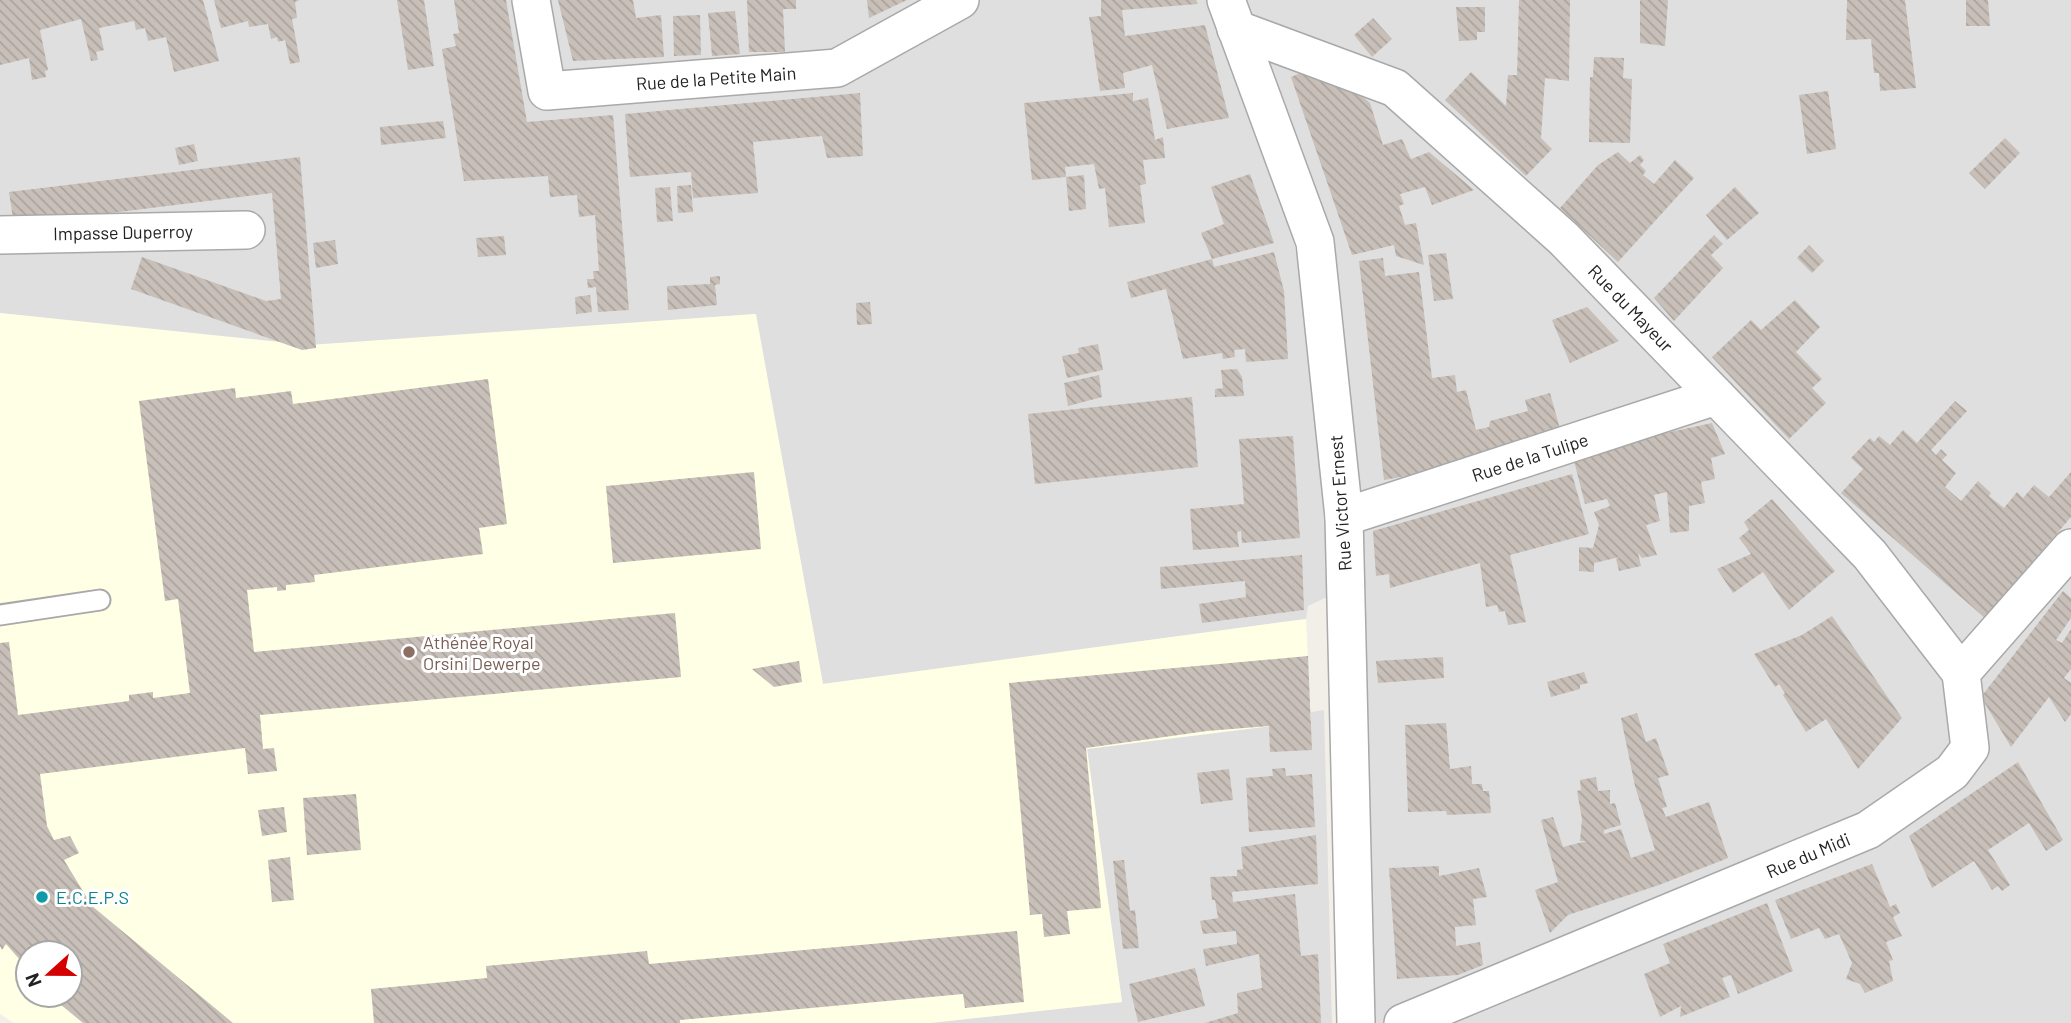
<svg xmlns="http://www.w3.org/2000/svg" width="2071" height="1023" viewBox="0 0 2071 1023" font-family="Barlow,sans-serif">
	<defs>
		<pattern id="building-back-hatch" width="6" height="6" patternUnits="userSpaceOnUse" patternTransform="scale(1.75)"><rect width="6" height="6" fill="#c7bfb8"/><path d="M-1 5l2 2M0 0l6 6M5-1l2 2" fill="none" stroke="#aba49e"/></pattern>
	</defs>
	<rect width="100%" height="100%" fill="#f2efe9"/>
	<g fill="#e0dfdf" fill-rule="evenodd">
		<path d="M0,0h2071v1023h-720l-16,-583 -8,157 -19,9 -2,13 -483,65 -68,-370 -439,34 -316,-35zM1264,107l51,135 18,177z"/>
		<path d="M1324,710l8,313h-402l192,-21 -35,-253z"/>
	</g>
	<path fill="#ffffe5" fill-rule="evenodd" d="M0,313l309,32 447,-31 67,370 483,-65 5,102 -224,28 35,253 -192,21h-916l-14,-9zM28,953h42v42h-42z"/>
	<g fill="url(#building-back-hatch)">
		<path d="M0,0h203l16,61 -45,11 -8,-35 -18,4 -3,-13 -9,2 -2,-9 -35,7 5,22 -8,2 2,8 -7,1 -10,-42 -41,11 8,40 -3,1 1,6 -14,3 -3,-22 -29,7z"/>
		<path d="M214,0h86l-5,2 2,16 -5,1 8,43 -10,2 -5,-24 -7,2 -1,-5 -6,2 -3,-15 -19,3 -1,-6 -27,7z"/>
		<path d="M397,0h27l10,66 -26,4z"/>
		<path d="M454,0h52l21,122 86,-7 16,195 -31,2 -2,-25 -8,1 -1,-9h7l-1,-8h6l-4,-56 -16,2 -2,-22 -27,2 -2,-21 -84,5 -22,-132 14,-3 -3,-12 6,-1z"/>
		<path d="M558,0h75l3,18 25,-3 3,42 -91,4z"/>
		<path d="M747,0h49v9h-13l2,43h-36z"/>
		<path d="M867,0h40l-38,18z"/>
		<path d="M1101,0h95l2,4 -76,6 3,26 80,-11 24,93 -62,11 -15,-64 -29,8 2,15 -25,3 -11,-74 12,-1z"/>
		<path d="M1519,0h51l-1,81 -24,-3 -4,60 11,11 -26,27 -81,-76 26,-28 35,34 2,-31h9z"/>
		<path d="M1640,0h28l-3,46 -25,-3z"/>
		<path d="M1847,0h58l11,88 -36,3 -1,-18h-5l-3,-34 -25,1z"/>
		<path d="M1966,0h22l2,26h-24z"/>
		<path d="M1456,7h29v25h-8v8l-18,1z"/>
		<path d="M735,11l5,43 -28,2 -4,-43z"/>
		<path d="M700,15l1,40 -27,1 -1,-40z"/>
		<path d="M1373,18l19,21 -20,18 -18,-22z"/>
		<path d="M1594,57l30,1 -1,20 9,1 -2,64 -41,-1 1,-65h3z"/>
		<path d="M1312,68l32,22 9,-1 17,14 13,42 19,-6 9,20 18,-7 45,38 -42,15 -7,-18 -25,7 4,10 -5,2 6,19 11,-2 8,42 -28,-9 -2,-11 -42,10 -61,-178z"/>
		<path d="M1828,91l8,58 -29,5 -8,-59z"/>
		<path d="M860,93l3,63 -36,2 -5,-22 -69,6 5,51 -65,5 -2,-26 -61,5 -5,-63z"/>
		<path d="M1133,93v8l15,-3 7,42 8,-3 2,21 -22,2 3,24 -6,1 5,38 -36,4 -4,-39 -6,1 -5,-25 -29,3 1,10 -34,3 -8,-77z"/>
		<path d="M443,121l3,17 -65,7 -1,-18z"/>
		<path d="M2005,138l15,15 -35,36 -16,-16z"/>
		<path d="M194,144l4,17 -19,4 -4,-17z"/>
		<path d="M1618,152l12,11 10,-8 4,5 -4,5 6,6 -3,4 11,9 21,-24 19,18 -76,84 -58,-54 38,-43z"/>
		<path d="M300,157l16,191 -14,2 -171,-61 11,-32 124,44 15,-2 -9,-106 -258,32 -5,-33z"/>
		<path d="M1250,174l24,69 -62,16 -11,-26 23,-9 -13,-37z"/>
		<path d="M1084,175l2,34 -17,2 -3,-34z"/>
		<path d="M691,185l2,27 -15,1 -1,-27z"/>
		<path d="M670,187l3,34 -16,1 -2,-34z"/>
		<path d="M1735,187l24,26 -32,27 -21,-25z"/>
		<path d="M1714,235l9,9 -12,11 12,13 -49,53 -20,-23z"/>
		<path d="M504,236l2,19 -28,2 -2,-19z"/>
		<path d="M335,240l3,24 -22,4 -3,-25z"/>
		<path d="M1809,245l15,16 -12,12 -15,-15z"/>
		<path d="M1274,252l10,39 4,68 -42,3 -1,-13 -11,1 1,7 -12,2 -1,-6 -39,6 -17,-70 -35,9 -4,-16 85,-23 2,8z"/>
		<path d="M1446,253l7,46 -19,2 -6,-46z"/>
		<path d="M1383,258l2,18 34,-4 13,106 23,-3 2,17 9,-2 10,40 13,-3 1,-6 38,-10 -3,-11 25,-7 12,43 -117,33 -61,11 -25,-219z"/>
		<path d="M720,276v8l-5,1 2,20 -49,5 -1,-24 43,-2v-7z"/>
		<path d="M590,295l2,17 -16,2 -1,-17z"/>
		<path d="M1795,300l25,27 -24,25 26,27 -10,9 14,15 -37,36 -77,-82 39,-37 10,10z"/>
		<path d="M870,302l2,22 -15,1 -1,-22z"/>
		<path d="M1587,307l32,34 -49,22 -18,-43z"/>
		<path d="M1098,344l5,26 -36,8 -5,-22 17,-3 -1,-5z"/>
		<path d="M1237,369l5,8 2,19 -29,1v-8l8,-1 -2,-18z"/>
		<path d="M1099,375l3,22 -34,9 -4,-23z"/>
		<path d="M488,379l19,145 -28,4 4,26 -169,21 1,7 -29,3v5l-9,1v-4l-30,3 7,62 421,-39 6,64 -421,38 3,34 11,-1 3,23 -29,3 -3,-26 -205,26 7,52 7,14 16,-4 9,17 -15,7 28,46 141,117h-150l-34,-28h21v-42h-42v16l-22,-25 -4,6 -2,-4v-303l9,-1 9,73 111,-14v-6l24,-3v6l37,-5 -12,-94 -13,2 -26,-200 96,-13 1,10 55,-7 2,13z"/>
		<path d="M1192,397l6,70 -163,17 -7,-70z"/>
		<path d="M1955,401l12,10 -36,39 5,5 5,-6 6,6 -5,5 14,13 -11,14 16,14 17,-20 13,12 -2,3 15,12 13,-16 6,6 11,-13 15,12 22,-25v45l-86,101 -144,-125 22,-24 -12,-11 19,-20 4,4 5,-6 11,9 13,-15 14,13z"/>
		<path d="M1712,423l13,31 -14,4 4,21 -14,3 4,21 -16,3v25l-19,2 -3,-41 -13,3 6,26 -14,4 11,30 -15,3 -4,-5 3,13 -22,5 -3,-12 4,-2 -26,6v9l-15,-1v-24l14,1 6,-23 -5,-13 16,-6 -3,-7 -22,5 -13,-51z"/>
		<path d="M1293,436l7,102 -58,5 -1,-12 -4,1 2,15 -46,3 -3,-41 54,-5 -5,-65z"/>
		<path d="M754,472l7,77 -148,14 -7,-77z"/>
		<path d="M1572,474l17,60 -79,21 16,67 -18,3 -3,-14 -6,1 -2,-7 -11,2 -6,-44 -90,25 -1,-14 -13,2 -3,-45z"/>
		<path d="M1772,499l63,72 -46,39 -26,-38 -30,21 -16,-24 34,-15 -12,-16 10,-8 -5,-8z"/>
		<path d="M1302,555l2,55 -102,13 -3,-19 47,-7 -1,-16 -84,8 -1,-22z"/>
		<path d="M2063,591l8,7v20l-15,22 6,3 9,-14v40l-7,9 7,5v31l-6,8 -16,-25 -38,50 -30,-50z"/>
		<path d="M1832,616l70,102 -44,51 -32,-50 -20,13 -23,-37 2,-2 -6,-9 -4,3 -21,-33 48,-19z"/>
		<path d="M1308,656l4,94 -42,2 -1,-26 -62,5 -121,17 15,160 -34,3 3,23 -26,3 -2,-23 -12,1 -21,-232z"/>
		<path d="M1443,657l1,21 -66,5 -2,-22z"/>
		<path d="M799,661l3,21 -28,5 -22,-18z"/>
		<path d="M1584,672l4,11 -8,2v4l-29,8 -4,-15z"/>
		<path d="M1637,713l9,29 10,-4 13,37 -11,3 9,29 -5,1 4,9 43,-15 19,56 -69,27 -91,30 -18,18 -15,-43 23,-8 -17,-62 12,-3 10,30 24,-6h-7l2,-22 -5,-28 4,-1 -1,-10 16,-3 2,14 12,-1v14l5,-1 6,22 -17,5v4l17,-5 10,29 24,-8 -20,-64 -14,-68z"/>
		<path d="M1446,723l4,46 21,-3 1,18h10l1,7h6l2,22 -44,2 -1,-4 -38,1 -3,-87z"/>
		<path d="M2018,762l45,78 -17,11 -17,-28 -41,27 22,35 -8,6 -4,-5 -6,4 -18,-29 -42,27 -23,-52z"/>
		<path d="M1285,768l1,8 26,-2 3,53 -66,5 -3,-54 27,-2 -1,-7z"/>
		<path d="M1229,769l4,31 -32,4 -4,-31z"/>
		<path d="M356,794l5,56 -54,5 -4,-57z"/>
		<path d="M284,807l3,25 -25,4 -4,-26z"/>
		<path d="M1316,835l2,49 -86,8 1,10 62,-8 6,62 17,-2 3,69h-116l33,-10 -1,-20 25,-5 -3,-34 -53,12 -3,-17 34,-5 -1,-13 -33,3 -3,-13 18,-3 -3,-18h-3l-2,-23 27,-1v-6l6,-1 -2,-22z"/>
		<path d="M290,857l4,43 -22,2 -4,-42z"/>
		<path d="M1124,860l6,51 5,-1 4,38 -16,1 -10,-88z"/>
		<path d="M1872,864l18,43 6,-3 4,9 -7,4 9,19 -16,6 7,18 -4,1 4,20 -28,12 -5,-9 -14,-5 6,-16 -13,-29 -14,5 -6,-11 -28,11 -16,-39z"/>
		<path d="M1439,866v10l40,-8 8,29 -14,2 3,26 -21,2 1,19 24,-4 3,23 -25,10 -61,4 -8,-111z"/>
		<path d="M1767,903l26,68 -55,23 -7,-19 -9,3 8,19 -50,20 1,-11 -21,11 -16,-43 26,-11 -7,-19z"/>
		<path d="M1017,931l7,71 -59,6 -2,-14 -283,26v3h-306l-3,-34 116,-11 -1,-12 161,-15 2,13z"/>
		<path d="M1195,968l10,38 -67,16 -9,-38z"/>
	</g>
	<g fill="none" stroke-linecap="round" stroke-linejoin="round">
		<defs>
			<path id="service" d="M0,615l100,-15"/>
			<g id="minor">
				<path d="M531,0l16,91 290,-23 123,-68"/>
				<path d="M1226,0l89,242 29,275 12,506"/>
				<path d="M1236,29l159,59 169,151 306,316 91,118"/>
				<path d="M0,235l246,-5"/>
				<path d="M1344,517l372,-121"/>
				<path d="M1403,1023l465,-193 84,-58 18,-24 -9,-75 110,-125"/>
			</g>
		</defs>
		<use href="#service" stroke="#a9a9a9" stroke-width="23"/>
		<use href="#minor" stroke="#a9a9a9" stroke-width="40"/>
		<use href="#service" stroke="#fff" stroke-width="19"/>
		<use href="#minor" stroke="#fff" stroke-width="37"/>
	</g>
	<circle fill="#8d6e63" stroke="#fff" stroke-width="2.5" cx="409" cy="652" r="7"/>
	<circle fill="#0f9aa8" stroke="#fff" stroke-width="2.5" cx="42" cy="897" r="7"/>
	<g text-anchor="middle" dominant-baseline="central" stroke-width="6" stroke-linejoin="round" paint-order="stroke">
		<g font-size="18" fill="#222" stroke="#fff">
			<text transform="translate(716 78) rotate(-4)">Rue de la Petite Main</text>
			<text transform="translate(123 232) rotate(-1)">Impasse Duperroy</text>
			<text transform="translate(1631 308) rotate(46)">Rue du Mayeur</text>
			<text transform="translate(1530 457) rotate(-18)">Rue de la Tulipe</text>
			<text transform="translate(1340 503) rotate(-94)">Rue Victor Ernest</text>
			<text transform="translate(1808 855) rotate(-23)">Rue du Midi</text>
		</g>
		<g font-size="18" fill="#785e54" stroke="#fff" text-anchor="start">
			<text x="423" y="642">Athénée Royal<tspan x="423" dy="21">Orsini Dewerpe</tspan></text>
		</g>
		<g font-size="18" fill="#0d838f" stroke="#fff" text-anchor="start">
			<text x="56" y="897">E.C.E.P.S</text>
		</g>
	</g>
	<g transform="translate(49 974) rotate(249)"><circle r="33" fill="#ffffff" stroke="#a7a7a7" stroke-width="2"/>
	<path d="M0-5L12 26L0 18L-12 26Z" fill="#d40000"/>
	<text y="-10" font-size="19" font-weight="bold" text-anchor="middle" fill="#222222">N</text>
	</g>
</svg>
